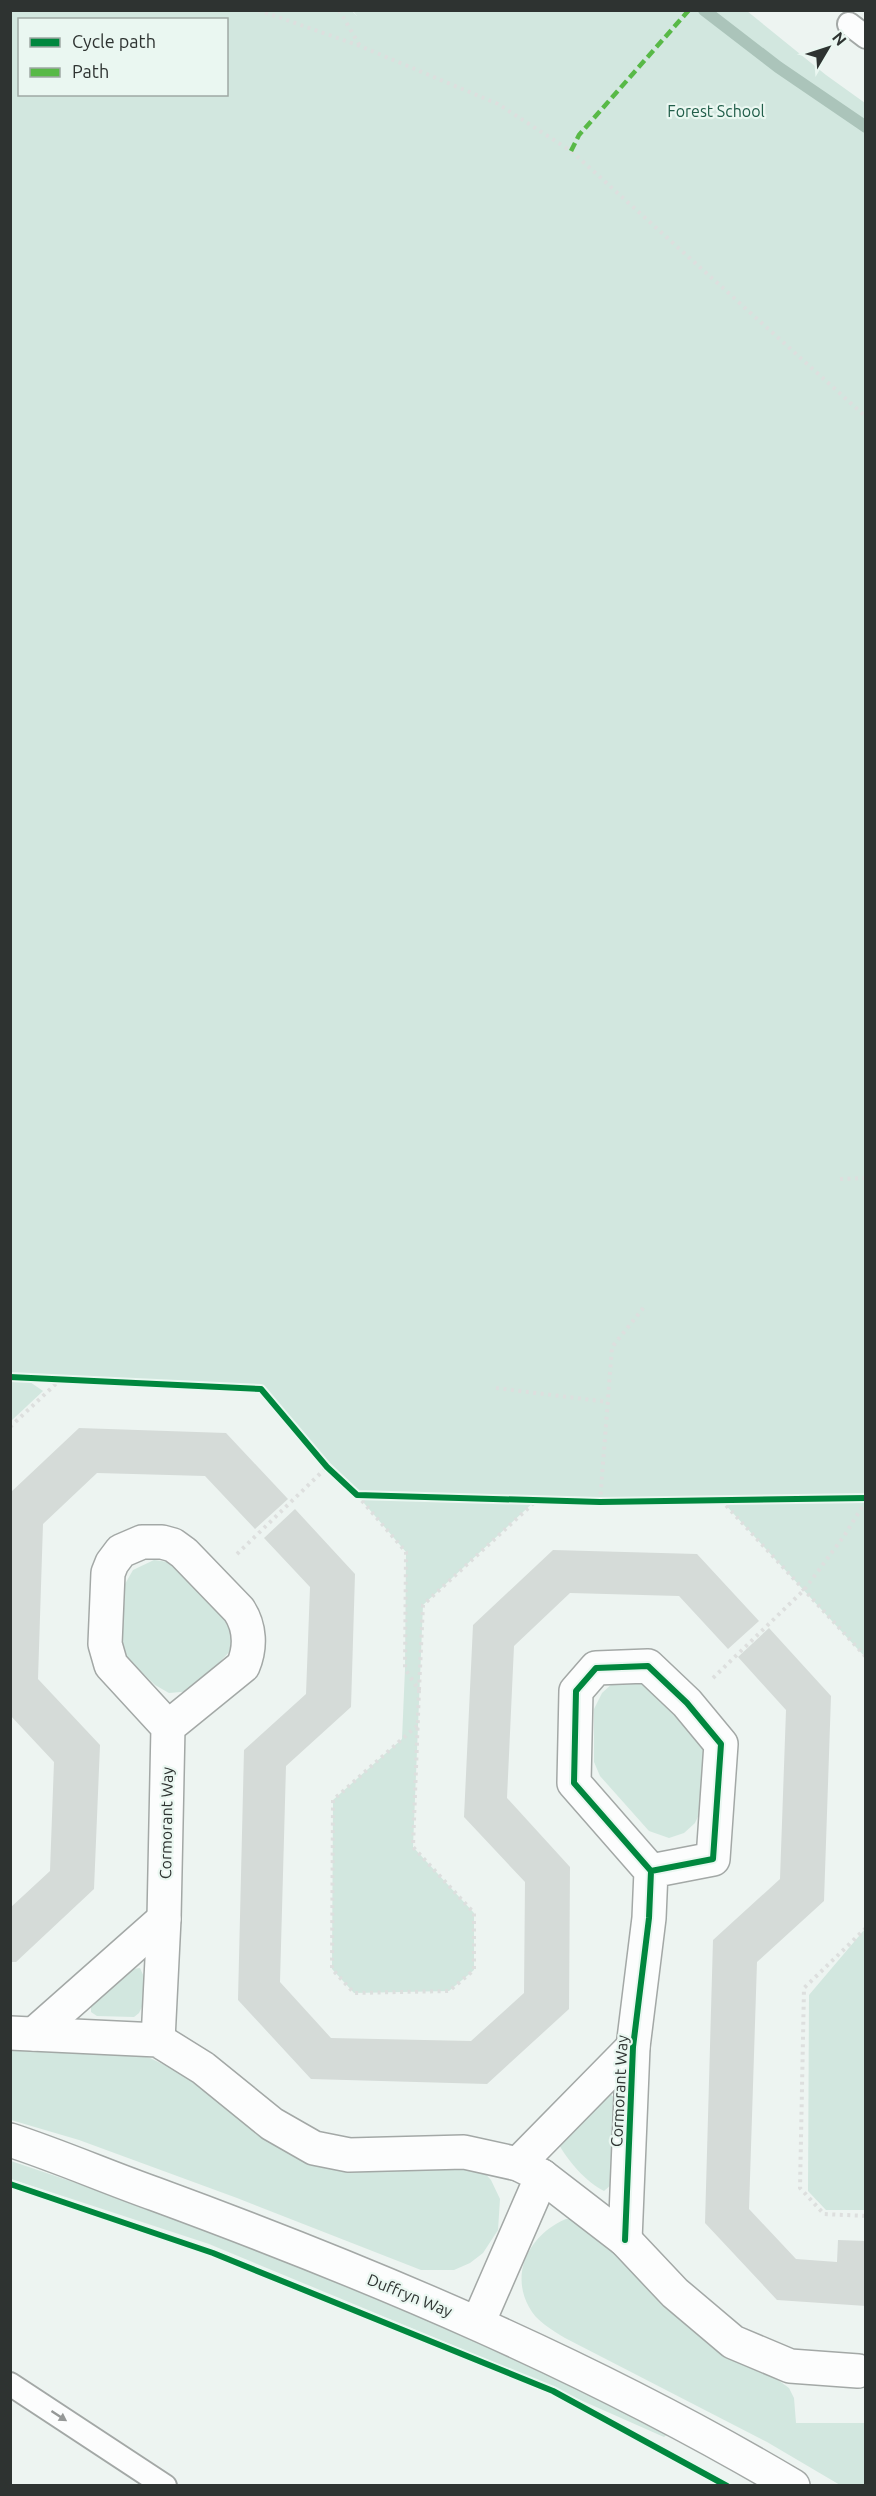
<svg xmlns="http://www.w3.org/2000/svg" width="876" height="2496" viewBox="0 0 876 2496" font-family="Ubuntu,sans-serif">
	<rect width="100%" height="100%" fill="#edf4f1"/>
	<g fill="#d2e7df" fill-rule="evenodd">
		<path d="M352,11l5,5 -4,-5h394l79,64 39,28v1554l-144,-157h-185l-113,105 -10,242 61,66v57l-25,21 -95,2 -22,-24 1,-169 69,-61 3,-70 1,-117 -49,-57 -30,-28 -66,-78 -251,-13 1,-1365zM20,20h206v74h-206z"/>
		<path d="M11,1381l19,1 13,9 -32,30z"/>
		<path d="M154,1560l14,2 10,7 51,55 4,11v13l-41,43 -23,2 -14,-8 -28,-27 -7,-17 5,-57 8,-14z"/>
		<path d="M637,1679l11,6 29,27 27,35 -3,63 -6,13 -11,10 -15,5 -20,-7 -49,-55 -6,-14v-53l8,-16 11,-10z"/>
		<path d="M865,1929v281h-39l-18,-19 1,-196z"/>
		<path d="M140,1968l4,9 -2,30 -3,6 -5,4 -37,-1 -6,-4v-10l42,-33z"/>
		<path d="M10,2044l97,4 43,10 29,14 80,62 221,34 11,12 9,19 -2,31 -15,23 -13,10 -16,7h-33l-184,-72 -158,-58 -68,-20z"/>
		<path d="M608,2091l8,9 -4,84 -8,7c-17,-8 -37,-31 -46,-48z"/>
		<path d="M11,2161l210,71 230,91 218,110 -5,4 -156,-69 -299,-124 -198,-65z"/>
		<path d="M566,2219h16l122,119 29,22 41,17 15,11 5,10 2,25h68l1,-23v85h-25l-73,-43 -202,-104c-13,-8 -29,-17 -36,-31 -20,-36 3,-74 37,-88z"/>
	</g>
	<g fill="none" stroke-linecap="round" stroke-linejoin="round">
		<path stroke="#abc4ba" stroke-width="12" d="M704,10l74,57 88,60"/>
	</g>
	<g fill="#d5dbd8">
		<path d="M79,1428l147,5 62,66 -33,30 -50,-53 -108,-3 -54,51 -5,155 62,66 -6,144 -78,73h-6v-54l40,-37 4,-109 -44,-47v-222z"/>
		<path d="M295,1509l60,65 -4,133 -65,59 -6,216 51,56 140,3 53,-48 1,-111 -61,-65 9,-192 80,-75 144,4 62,67 -31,28 -49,-53 -109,-3 -56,53 -7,152 63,69 -1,142 -82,75 -176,-5 -73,-79 6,-250 62,-56 4,-107 -46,-49z"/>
		<path d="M769,1628l62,68 -7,205 -67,61 -8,247 47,50 41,3 1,-22 28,1v65l-89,-6 -72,-77 8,-283 67,-61 6,-169 -48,-53z"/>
	</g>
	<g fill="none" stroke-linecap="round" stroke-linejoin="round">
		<defs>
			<g id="service">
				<path d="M849,24l17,13"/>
				<path d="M10,2384l155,102"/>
			</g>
			<g id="minor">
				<path d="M10,2033l148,7 45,28 69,56 42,24 35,7 115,-3 54,12 24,12 -64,147"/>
				<path d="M34,2034l130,-115"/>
				<path d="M158,2040l6,-121 4,-192 -57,-62 -6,-21 3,-71 4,-10 9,-12 21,-9h20l11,3 11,8 55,57c11,17 12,37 4,56l-75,61"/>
				<path d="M518,2164l115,-117"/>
				<path d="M542,2176l83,64 50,53 58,49 57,24 68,5"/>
				<path d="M625,2240l8,-193 16,-129 2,-47 62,-12 8,-115 -34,-41 -39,-37 -52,2 -20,23 -2,92 77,88"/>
			</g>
			<path id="tertiary" d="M10,2140c49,16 97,37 145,54 220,81 436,172 638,292"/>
		</defs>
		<use href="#service" stroke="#a3a8a6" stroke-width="26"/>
		<use href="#minor" stroke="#a3a8a6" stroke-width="36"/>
		<use href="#tertiary" stroke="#a3a8a6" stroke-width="36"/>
		<g stroke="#dddfde" stroke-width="4" stroke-dasharray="3 4.5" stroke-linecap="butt">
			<path d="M258,10l102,36 138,58 73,47 295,266"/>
			<path d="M339,10l21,36"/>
			<path d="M840,1179l26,-1"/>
			<path d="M496,1388l112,14"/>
			<path d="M10,1427l51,-48"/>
			<path d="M357,1495l49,57 -1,117 14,21 -6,157 61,66v57l-25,21 -95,2 -22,-24 1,-169 85,-75"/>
			<path d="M721,1500l145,157"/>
			<path d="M600,1502l12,-155 33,-41"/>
			<path d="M237,1554l90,-87"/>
			<path d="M713,1678l91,-88 40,-54 22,-35"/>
			<path d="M419,1690l4,-85 114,-105"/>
			<path d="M866,1928l-62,60 -4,200 24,26 42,2"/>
		</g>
		<use href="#service" stroke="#fcfdfd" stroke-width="22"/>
		<use href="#minor" stroke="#fcfdfd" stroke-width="33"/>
		<use href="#tertiary" stroke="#fcfdfd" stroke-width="33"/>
		<path stroke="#58b947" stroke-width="4.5" stroke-dasharray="9 4.5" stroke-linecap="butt" d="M571,151l8,-16 110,-125"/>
		<defs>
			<g id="cycleway">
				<path d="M10,1377l251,12 66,78 30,28 243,7 266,-4"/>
				<path d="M10,2184l203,69 340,138 174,95"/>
				<path d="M625,2240l8,-193 16,-129 2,-47 62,-12 8,-115 -34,-41 -39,-37 -52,2 -20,23 -2,92 77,88"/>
			</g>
		</defs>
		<use href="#cycleway" stroke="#eaf7f1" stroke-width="10"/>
		<use href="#cycleway" stroke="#00873e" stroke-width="6"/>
	</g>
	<defs><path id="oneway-solid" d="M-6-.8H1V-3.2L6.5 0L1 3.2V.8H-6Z" transform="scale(1.5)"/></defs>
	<use fill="#959897" href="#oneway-solid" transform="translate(59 2416) rotate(33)"/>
	<g text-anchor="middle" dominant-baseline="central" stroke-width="4.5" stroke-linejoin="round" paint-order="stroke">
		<g font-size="16" fill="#215e4a" stroke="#eaf7f1">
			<text x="716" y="111">Forest School</text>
		</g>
		<g font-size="16" fill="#2e3331" stroke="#eaf7f1">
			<text transform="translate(166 1823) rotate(-89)">Cormorant Way</text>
			<text transform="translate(619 2091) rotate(-87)">Cormorant Way</text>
			<text transform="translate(410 2295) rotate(22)">Duffryn Way</text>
		</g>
	</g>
	<rect width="876" height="2496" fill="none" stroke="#2e3331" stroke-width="24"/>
	<rect x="18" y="18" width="210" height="78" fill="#eaf7f1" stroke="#9fa9a4" stroke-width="1.5"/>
	<rect x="30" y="38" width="30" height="9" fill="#00873e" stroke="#9fa9a4" stroke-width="1.5"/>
	<text x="72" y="48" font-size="18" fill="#2e3331">Cycle path</text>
	<rect x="30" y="68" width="30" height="9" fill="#58b947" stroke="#9fa9a4" stroke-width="1.5"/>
	<text x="72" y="78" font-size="18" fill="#2e3331">Path</text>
	<g transform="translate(828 48) rotate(51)" stroke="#eaf7f1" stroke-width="4.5" paint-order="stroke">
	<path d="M0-4.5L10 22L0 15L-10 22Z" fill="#2e3331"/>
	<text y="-9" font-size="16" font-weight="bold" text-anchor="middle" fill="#2e3331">N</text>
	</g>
</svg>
